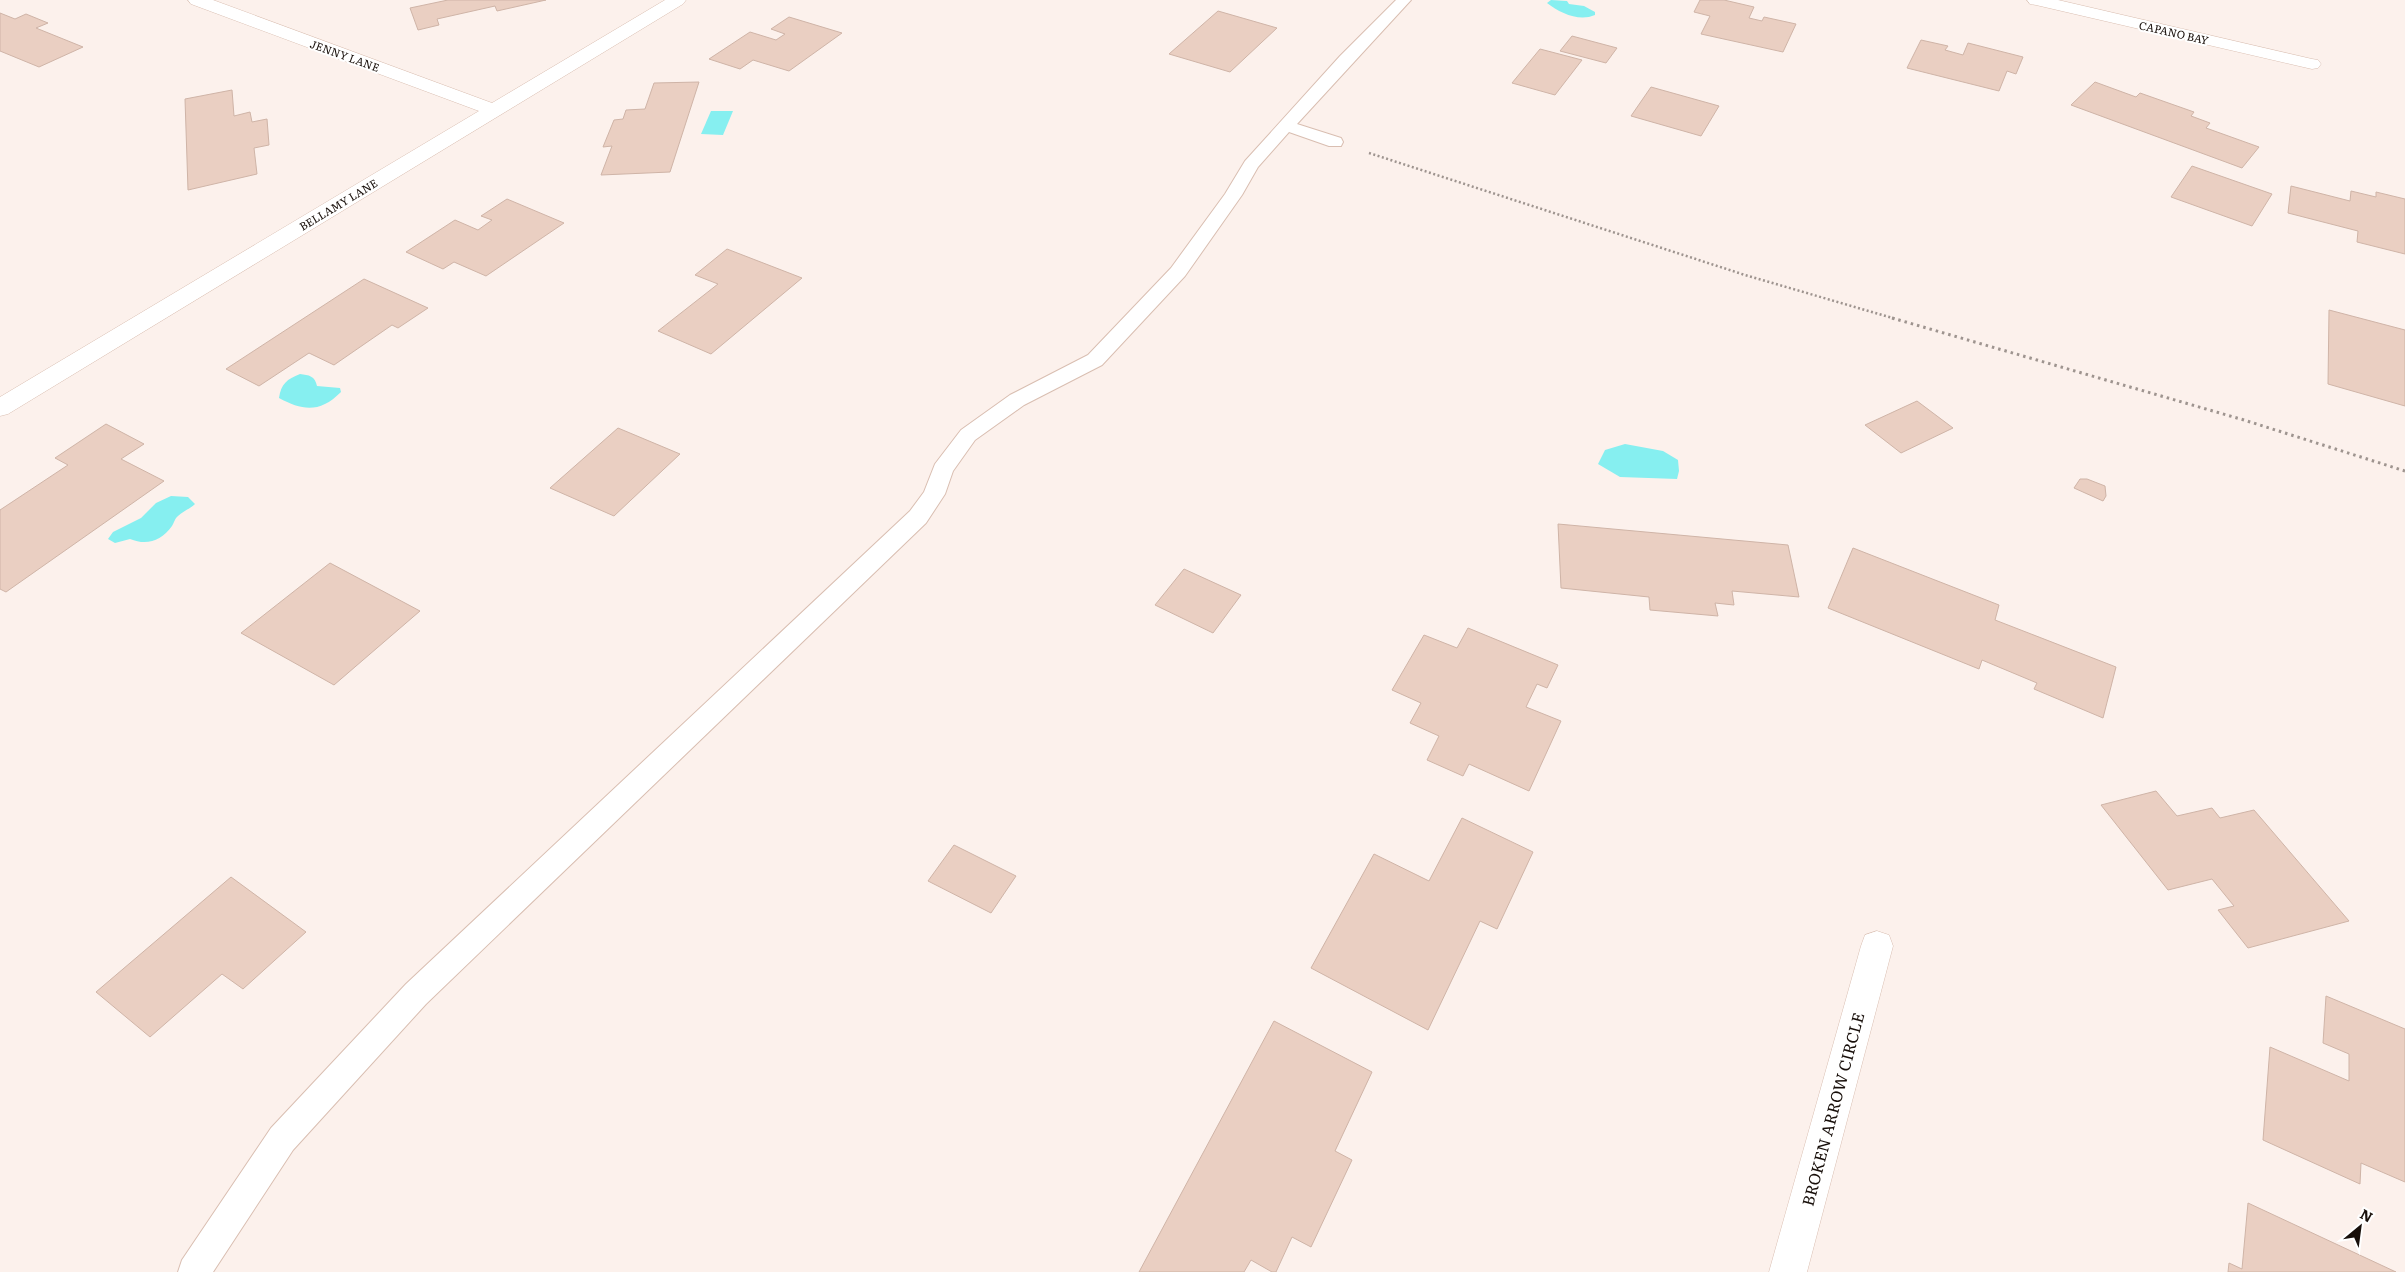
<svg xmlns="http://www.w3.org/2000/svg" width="2405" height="1272" viewBox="0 0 2405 1272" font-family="Literata,serif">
	<rect width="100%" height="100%" fill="#fcf1ec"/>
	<g fill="#86eff0">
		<path d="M1551,0l16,1 2,3 15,2 11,6v3c-16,7 -35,-2 -48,-12z"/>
		<path d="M711,111h22l-10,24 -22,-1z"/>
		<path d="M300,374c9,1 15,2 17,12l23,2 1,4c-21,21 -38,19 -62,6 2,-14 8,-19 21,-24z"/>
		<path d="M1625,444l38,7 15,9 1,11 -2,8 -57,-2 -22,-13 7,-14z"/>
		<path d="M171,496l17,1 7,7c-5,5 -12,7 -17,12 -3,2 -4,7 -6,10 -11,15 -25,20 -42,13l-15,4 -7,-4 5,-7 28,-14 15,-15z"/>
	</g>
	<g fill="#eacfc2" stroke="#cfb4a7">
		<path d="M448,0h98l-49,11 -2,-5 -58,13 2,6 -21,5 -8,-22z"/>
		<path d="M1700,0h24l30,7 -5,11 13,3 2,-4 32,7 -13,28 -82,-18 9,-18 -16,-4z"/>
		<path d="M1218,11l59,17 -47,44 -61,-18z"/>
		<path d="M0,13l15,6 11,-5 22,9 -12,5 47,19 -44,20 -39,-16z"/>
		<path d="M789,17l53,16 -53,38 -36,-11 -13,9 -31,-10 41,-27 26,8 9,-6 -14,-5z"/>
		<path d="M1572,36l45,12 -11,15 -46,-12z"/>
		<path d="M1921,40l27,6 -3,4 18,5 5,-12 55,14 -7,17 -9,-3 -8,20 -92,-23z"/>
		<path d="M1540,49l42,11 -27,35 -43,-12z"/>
		<path d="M699,82l-29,90 -69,3 11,-29 -9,1 11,-27 9,-1 3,-9 19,-1 9,-26z"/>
		<path d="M2095,82l41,15 4,-4 54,19 -3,4 19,7 -4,5 53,19 -17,21 -171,-63z"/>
		<path d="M1651,87l68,19 -18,30 -70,-20z"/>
		<path d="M232,90l2,26 16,-4 2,10 15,-3 2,26 -15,3 3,26 -69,16 -3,-91z"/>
		<path d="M2192,166l80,28 -20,32 -81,-29z"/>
		<path d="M2291,186l59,15 1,-10 25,6v-5l29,7v55l-48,-12 1,-11 -70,-18z"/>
		<path d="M507,199l57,24 -78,53 -32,-14 -11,7 -37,-17 49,-32 23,10 14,-10 -11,-4z"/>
		<path d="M727,249l75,29 -91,76 -53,-23 60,-47 -23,-9z"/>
		<path d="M364,279l64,29 -30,20 -6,-3 -58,40 -25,-12 -50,33 -33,-17z"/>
		<path d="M2329,310l76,20v76l-77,-22z"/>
		<path d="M1917,401l36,27 -52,25 -36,-28z"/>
		<path d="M106,424l38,20 -23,15 43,22 -158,111 -6,-3v-79l68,-45 -13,-7z"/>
		<path d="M618,428l62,26 -66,62 -64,-28z"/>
		<path d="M2080,479h7l18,7 1,10 -3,5 -29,-13z"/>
		<path d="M1558,524l230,21 11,52 -67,-6 2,14 -19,-2 3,13 -68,-6 -1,-13 -88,-9z"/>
		<path d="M1853,548l146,57 -4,15 121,47 -13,51 -69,-29 3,-6 -55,-23 -3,9 -151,-61z"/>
		<path d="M330,563l90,48 -86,74 -93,-52z"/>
		<path d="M1184,569l57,26 -28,38 -58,-28z"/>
		<path d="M1468,628l90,37 -11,23 -10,-4 -11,23 35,14 -32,70 -60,-27 -6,12 -36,-16 12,-24 -29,-13 11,-20 -29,-13 32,-55 33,13z"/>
		<path d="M2156,791l21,25 35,-8 8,10 34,-8 95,111 -101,27 -30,-38 16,-4 -22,-27 -44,11 -67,-85z"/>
		<path d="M1462,818l71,34 -36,77 -17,-8 -52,109 -117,-62 63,-114 55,27z"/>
		<path d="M954,845l62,31 -25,37 -63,-32z"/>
		<path d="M231,877l75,55 -63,57 -21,-15 -72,63 -54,-45z"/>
		<path d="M2326,996l79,33v153l-44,-19 -1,21 -97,-44 7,-93 79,34v-27l-26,-11z"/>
		<path d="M1274,1021l98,51 -37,79 17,9 -41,87 -19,-10 -16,35h-4l-21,-12 -7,12h-105z"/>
		<path d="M2248,1203l148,69h-168l1,-9 13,6z"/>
	</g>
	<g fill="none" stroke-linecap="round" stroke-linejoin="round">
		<defs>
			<path id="service" d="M1396,0h15l-114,124 44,14 2,4 -2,4h-12l-40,-14 -31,35 -16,28 -57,81 -83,89 -78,40 -49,35 -22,31 -8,23 -19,29 -500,481 -133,146 -80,122h-35l4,-12 89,-132 135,-144 504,-473 14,-19 11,-28 26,-34 49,-35 78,-40 83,-87 54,-74 20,-33 95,-105z"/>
			<g id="minor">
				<path d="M188,0h25l279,103 173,-103h21l-3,4 -675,410 -8,2v-19l479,-286 -288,-107z"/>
				<path d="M2027,0h31l254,59 6,1 3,4 -3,4 -6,1 -276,-64 -6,-1z"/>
				<path d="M1877,931l12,4 4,11 -86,326h-38l92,-326 4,-11z"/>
			</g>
		</defs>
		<use href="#service" stroke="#d9beb1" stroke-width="2"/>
		<use href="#minor" stroke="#d9beb1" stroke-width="1"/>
		<path stroke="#9e948f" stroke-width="2.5" stroke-dasharray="2 2.5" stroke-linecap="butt" d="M1369,153l376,122 151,44"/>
		<path stroke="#9e948f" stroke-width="3" stroke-dasharray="2.5 4" stroke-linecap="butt" d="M1892,318l352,102 161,51"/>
		<use href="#service" fill="#fff" fill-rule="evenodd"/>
		<use href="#minor" fill="#fff" fill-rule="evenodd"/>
	</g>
	<g text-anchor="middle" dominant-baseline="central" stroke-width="4" stroke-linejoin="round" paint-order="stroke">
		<g font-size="11" fill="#180f0a" stroke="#fff">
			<text transform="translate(2174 32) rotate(13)">CAPANO BAY</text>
			<text transform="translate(345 55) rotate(20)">JENNY LANE</text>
			<text transform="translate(338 204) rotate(-31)">BELLAMY LANE</text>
		</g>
		<g font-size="16" fill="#180f0a" stroke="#fff">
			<text transform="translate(1832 1109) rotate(-75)">BROKEN ARROW CIRCLE</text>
		</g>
	</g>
	<g transform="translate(2360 1227) rotate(29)" stroke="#ffffff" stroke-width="4" paint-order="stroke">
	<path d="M0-4L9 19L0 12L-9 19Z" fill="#180f0a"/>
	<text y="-8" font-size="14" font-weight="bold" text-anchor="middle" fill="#180f0a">N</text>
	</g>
</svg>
